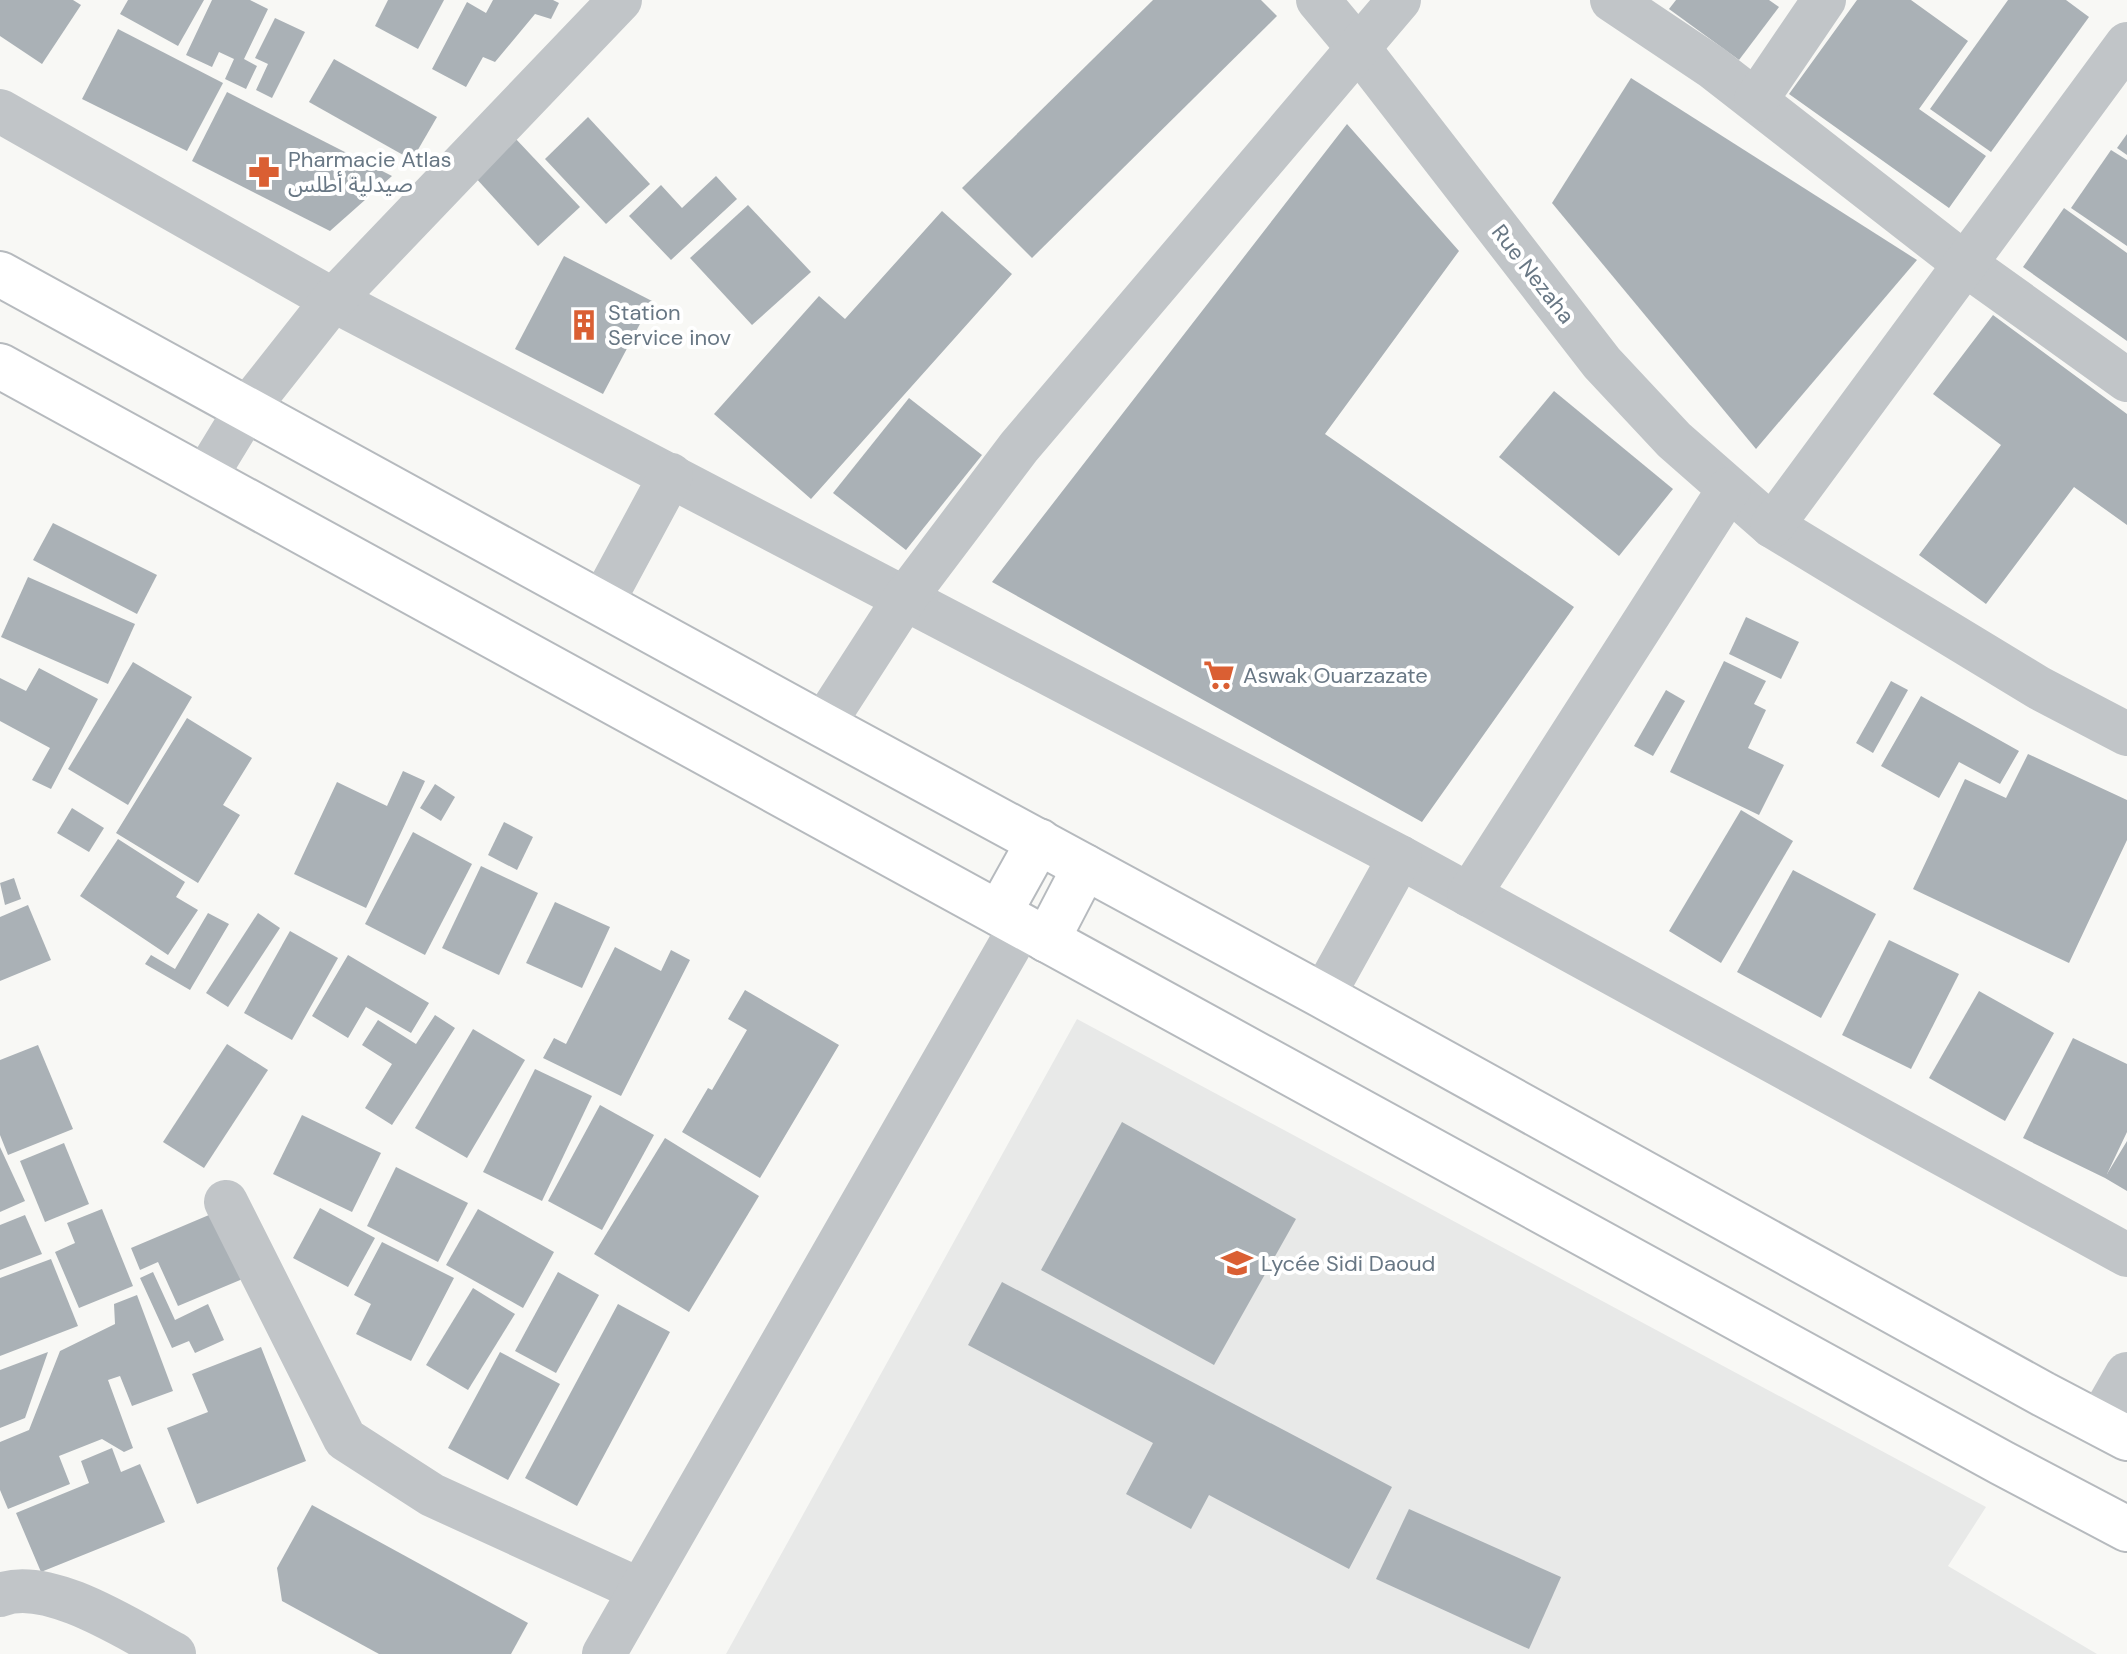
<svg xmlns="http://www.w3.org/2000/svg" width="2127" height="1654" viewBox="0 0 2127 1654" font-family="'DM Sans','Noto Sans Arabic',sans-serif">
	<rect width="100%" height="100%" fill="#f8f8f5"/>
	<path fill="#e8e9e8" d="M1077,1019l909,488 -38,59 149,88h-1371z"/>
	<g fill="#aab1b6">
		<path d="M0,0h73l8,5 -39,59 -42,-28z"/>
		<path d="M128,0h76l-26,46 -58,-32z"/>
		<path d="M212,0h38l18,9 -24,50 13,7 -11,23 -21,-10 9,-20 -15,-7 -7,15 -26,-12z"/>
		<path d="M388,0h56l-26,49 -43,-23z"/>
		<path d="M493,0h60l6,3 -8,16 -16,-5 -40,48 -12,-5 -17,30 -34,-18 35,-67 19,11z"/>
		<path d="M1153,0h108l16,16 -245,242 -70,-70z"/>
		<path d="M1676,0h93l10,7 -40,53 -70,-51z"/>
		<path d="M1857,0h54l57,41 -49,68 67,47 -37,52 -160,-114z"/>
		<path d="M2008,0h58l23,17 -98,135 -61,-43z"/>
		<path d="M275,18l30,14 -33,66 -16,-8 12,-26 -13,-6z"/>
		<path d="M118,29l105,54 -36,68 -105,-52z"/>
		<path d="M334,59l103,58 -25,43 -103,-58z"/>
		<path d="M1631,78l286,182 -161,189 -204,-246z"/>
		<path d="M227,92l165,84 -62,55 -138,-70z"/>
		<path d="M588,117l62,67 -44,40 -61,-65z"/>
		<path d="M1347,124l112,127 -134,183 249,173 -152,215 -430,-240z"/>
		<path d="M2127,134v21l-10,-7z"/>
		<path d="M515,138l65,69 -42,39 -64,-70z"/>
		<path d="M2111,150l16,10v86l-56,-38z"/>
		<path d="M716,176l21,23 -66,61 -42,-44 32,-31 21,23z"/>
		<path d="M748,205l63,67 -59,53 -62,-67z"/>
		<path d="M2064,208l63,45v88l-104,-74z"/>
		<path d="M942,211l70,63 -201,225 -97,-85 105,-118 26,23z"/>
		<path d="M564,256l88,45 -49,93 -88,-45z"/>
		<path d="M1993,315l134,99v111l-53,-38 -88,117 -67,-49 82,-110 -68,-51z"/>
		<path d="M1554,391l119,98 -54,67 -120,-99z"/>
		<path d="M909,398l73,57 -76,95 -73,-57z"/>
		<path d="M53,523l104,52 -20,39 -104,-54z"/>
		<path d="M28,577l107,47 -27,60 -107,-47z"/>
		<path d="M1746,617l53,25 -18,37 -52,-25z"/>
		<path d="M1724,661l42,20 -12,23 12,6 -18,38 36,17 -25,50 -89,-43z"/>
		<path d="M133,662l59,35 -64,108 -60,-36z"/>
		<path d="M39,668l59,31 -47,90 -19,-9 18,-32 -50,-27v-43l26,13z"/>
		<path d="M1891,681l17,9 -35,63 -17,-10z"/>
		<path d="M1666,690l19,11 -32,55 -19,-10z"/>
		<path d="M1921,696l98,55 -19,33 -41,-22 -20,36 -58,-32z"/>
		<path d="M187,718l65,40 -29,47 17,10 -42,68 -82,-50z"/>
		<path d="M2028,754l99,46v40l-58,123 -156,-74 52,-110 41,19z"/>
		<path d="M403,771l22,10 -59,127 -72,-34 43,-92 50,24z"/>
		<path d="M435,784l20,13 -14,24 -21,-13z"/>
		<path d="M72,808l32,20 -15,24 -32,-19z"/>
		<path d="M1741,810l52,31 -72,122 -52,-32z"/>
		<path d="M504,822l29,15 -16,33 -29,-15z"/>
		<path d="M413,832l59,32 -47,91 -60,-31z"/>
		<path d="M118,839l67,43 -9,15 22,13 -30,45 -88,-59z"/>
		<path d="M481,866l57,27 -39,82 -57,-27z"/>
		<path d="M1793,870l83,44 -55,104 -84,-46z"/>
		<path d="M14,878l7,21 -16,6 -5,-22z"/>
		<path d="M555,902l55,25 -28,61 -56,-25z"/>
		<path d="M28,905l23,55 -51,21v-64z"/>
		<path d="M208,913l21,11 -39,66 -45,-26 6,-9 24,14z"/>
		<path d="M258,913l22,15 -52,79 -22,-14z"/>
		<path d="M290,931l48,27 -46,82 -48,-27z"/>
		<path d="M1889,940l70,34 -48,95 -69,-34z"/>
		<path d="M615,947l46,24 10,-21 19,10 -69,136 -78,-38 11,-20 12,6z"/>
		<path d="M348,955l81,48 -18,30 -45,-26 -18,31 -36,-22z"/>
		<path d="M745,990l94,55 -79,133 -78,-46 26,-44 4,2 35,-60 -19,-11z"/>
		<path d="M1979,991l75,42 -49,88 -76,-43z"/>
		<path d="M435,1015l20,13 -63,97 -27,-17 27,-44 -30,-19 16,-25 38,24z"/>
		<path d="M473,1029l52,31 -58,98 -52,-30z"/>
		<path d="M2073,1038l54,26v68l-20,42 20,-33v50l-22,-13 -82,-40z"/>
		<path d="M227,1044l41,26 -64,98 -41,-26z"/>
		<path d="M38,1045l35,84 -65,26 -8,-20v-75z"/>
		<path d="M535,1069l57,27 -50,105 -59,-29z"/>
		<path d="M600,1105l54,30 -52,95 -54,-29z"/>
		<path d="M302,1115l79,38 -29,59 -79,-38z"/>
		<path d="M1122,1122l174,97 -82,146 -173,-95z"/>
		<path d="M665,1138l94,58 -70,116 -95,-58z"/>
		<path d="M64,1143l25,61 -44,18 -25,-61z"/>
		<path d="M0,1147l25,54 -25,11z"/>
		<path d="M396,1167l72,36 -30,59 -71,-36z"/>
		<path d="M320,1208l55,30 -27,49 -55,-29z"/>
		<path d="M102,1209l31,77 -54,22 -24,-56 20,-9 -8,-20z"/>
		<path d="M478,1209l76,43 -31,56 -77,-43z"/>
		<path d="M216,1212l29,66 -67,28 -20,-44 -18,8 -9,-22z"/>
		<path d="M25,1215l17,39 -42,16v-45z"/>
		<path d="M382,1242l72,36 -43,83 -55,-27 15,-30 -17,-9z"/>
		<path d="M51,1259l27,67 -78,30v-78z"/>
		<path d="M153,1272l22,48 33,-16 16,36 -29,13 -6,-12 -17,7 -32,-70z"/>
		<path d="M558,1272l41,23 -43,78 -41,-22z"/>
		<path d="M1002,1282l390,205 -43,82 -140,-74 -18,34 -65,-35 27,-51 -185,-98z"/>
		<path d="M473,1288l42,26 -47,76 -42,-25z"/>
		<path d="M137,1295l36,96 -41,15 -12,-30 -12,4 25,68 -9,4 -22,-13 -43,17 11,28 -62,25 -8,-19v-48l29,-12 31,-79 55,-27 -1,-20z"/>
		<path d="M618,1304l52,28 -93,174 -52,-28z"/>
		<path d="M261,1347l45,114 -109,43 -30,-76 41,-16 -16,-38z"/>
		<path d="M48,1352l-23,66 -25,10v-58z"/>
		<path d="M500,1352l60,32 -52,96 -60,-32z"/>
		<path d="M112,1448l9,24 19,-8 25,58 -124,50 -25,-59 73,-30 -8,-22z"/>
		<path d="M312,1505l216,118 -17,31h-132l-97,-53 -5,-33z"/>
		<path d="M1409,1509l152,68 -32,72 -153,-70z"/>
	</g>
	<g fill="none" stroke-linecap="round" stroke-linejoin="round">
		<defs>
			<g id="major">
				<path d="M0,274l823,451 500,271 720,398 84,44"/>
				<path d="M0,366l2002,1097 125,66"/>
				<path d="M999,913l40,-72"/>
				<path d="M1047,940l38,-73"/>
			</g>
		</defs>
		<use href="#major" stroke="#b6babe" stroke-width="48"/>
		<g stroke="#c1c5c8" stroke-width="44">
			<path d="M1318,0l41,49 243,314 72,77 98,86 267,162 88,46"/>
			<path d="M1612,0l100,67 253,197 162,116"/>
			<path d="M1756,100l68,-100"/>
			<path d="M0,111l333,189 1067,557 727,398"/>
			<path d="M204,479l42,-69 87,-110 287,-300"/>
			<path d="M1772,526l355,-482"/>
			<path d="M602,603l69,-128"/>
			<path d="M823,725l82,-127 114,-151 380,-447"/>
			<path d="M1469,895l260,-406"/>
			<path d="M1323,996l77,-139"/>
			<path d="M226,1202l119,237 87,56 208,95"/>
			<path d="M2099,1423l28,-49"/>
			<path d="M0,1595c48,-19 131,36 174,59"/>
			<path d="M604,1654l417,-728"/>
		</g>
		<use href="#major" stroke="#fff" stroke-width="44"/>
	</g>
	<defs>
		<symbol id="pharmacy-bare" viewBox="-9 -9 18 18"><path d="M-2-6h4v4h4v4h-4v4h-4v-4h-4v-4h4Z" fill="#da5f33" stroke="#fff" stroke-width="2.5" paint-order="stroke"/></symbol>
		<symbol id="building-bare" viewBox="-9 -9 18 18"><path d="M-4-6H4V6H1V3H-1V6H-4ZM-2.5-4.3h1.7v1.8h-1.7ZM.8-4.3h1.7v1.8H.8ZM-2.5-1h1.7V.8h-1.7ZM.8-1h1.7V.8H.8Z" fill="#da5f33" stroke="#fff" stroke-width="2.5" paint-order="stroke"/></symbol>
		<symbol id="supermarket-bare" viewBox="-9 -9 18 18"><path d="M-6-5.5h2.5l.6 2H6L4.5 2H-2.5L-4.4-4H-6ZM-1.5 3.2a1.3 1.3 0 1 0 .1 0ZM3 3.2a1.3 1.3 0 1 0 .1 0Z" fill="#da5f33" stroke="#fff" stroke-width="2.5" paint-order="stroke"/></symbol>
		<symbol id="university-bare" viewBox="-9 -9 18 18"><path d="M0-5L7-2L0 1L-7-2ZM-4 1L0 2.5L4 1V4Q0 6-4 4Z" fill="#da5f33" stroke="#fff" stroke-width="2.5" paint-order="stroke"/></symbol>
	</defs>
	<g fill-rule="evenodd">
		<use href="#pharmacy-bare" x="242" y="150" width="44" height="44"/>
		<use href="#building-bare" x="562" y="303" width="44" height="44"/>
		<use href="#supermarket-bare" x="1197" y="653" width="44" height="44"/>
		<use href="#university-bare" x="1215" y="1241" width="44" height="44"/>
	</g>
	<g text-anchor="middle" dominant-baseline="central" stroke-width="8" stroke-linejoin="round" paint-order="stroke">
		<g font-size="22" fill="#687784" stroke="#fff" text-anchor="start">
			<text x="288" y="159">Pharmacie Atlas<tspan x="288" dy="25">صيدلية أطلس</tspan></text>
			<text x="608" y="312">Station<tspan x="608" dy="25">Service inov</tspan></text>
			<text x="1243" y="675">Aswak Ouarzazate</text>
			<text x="1261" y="1263">Lycée Sidi Daoud</text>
		</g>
		<g font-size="22" fill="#687784" stroke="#fff">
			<text transform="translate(1533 274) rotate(52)">Rue Nezaha</text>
		</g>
	</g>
</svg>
